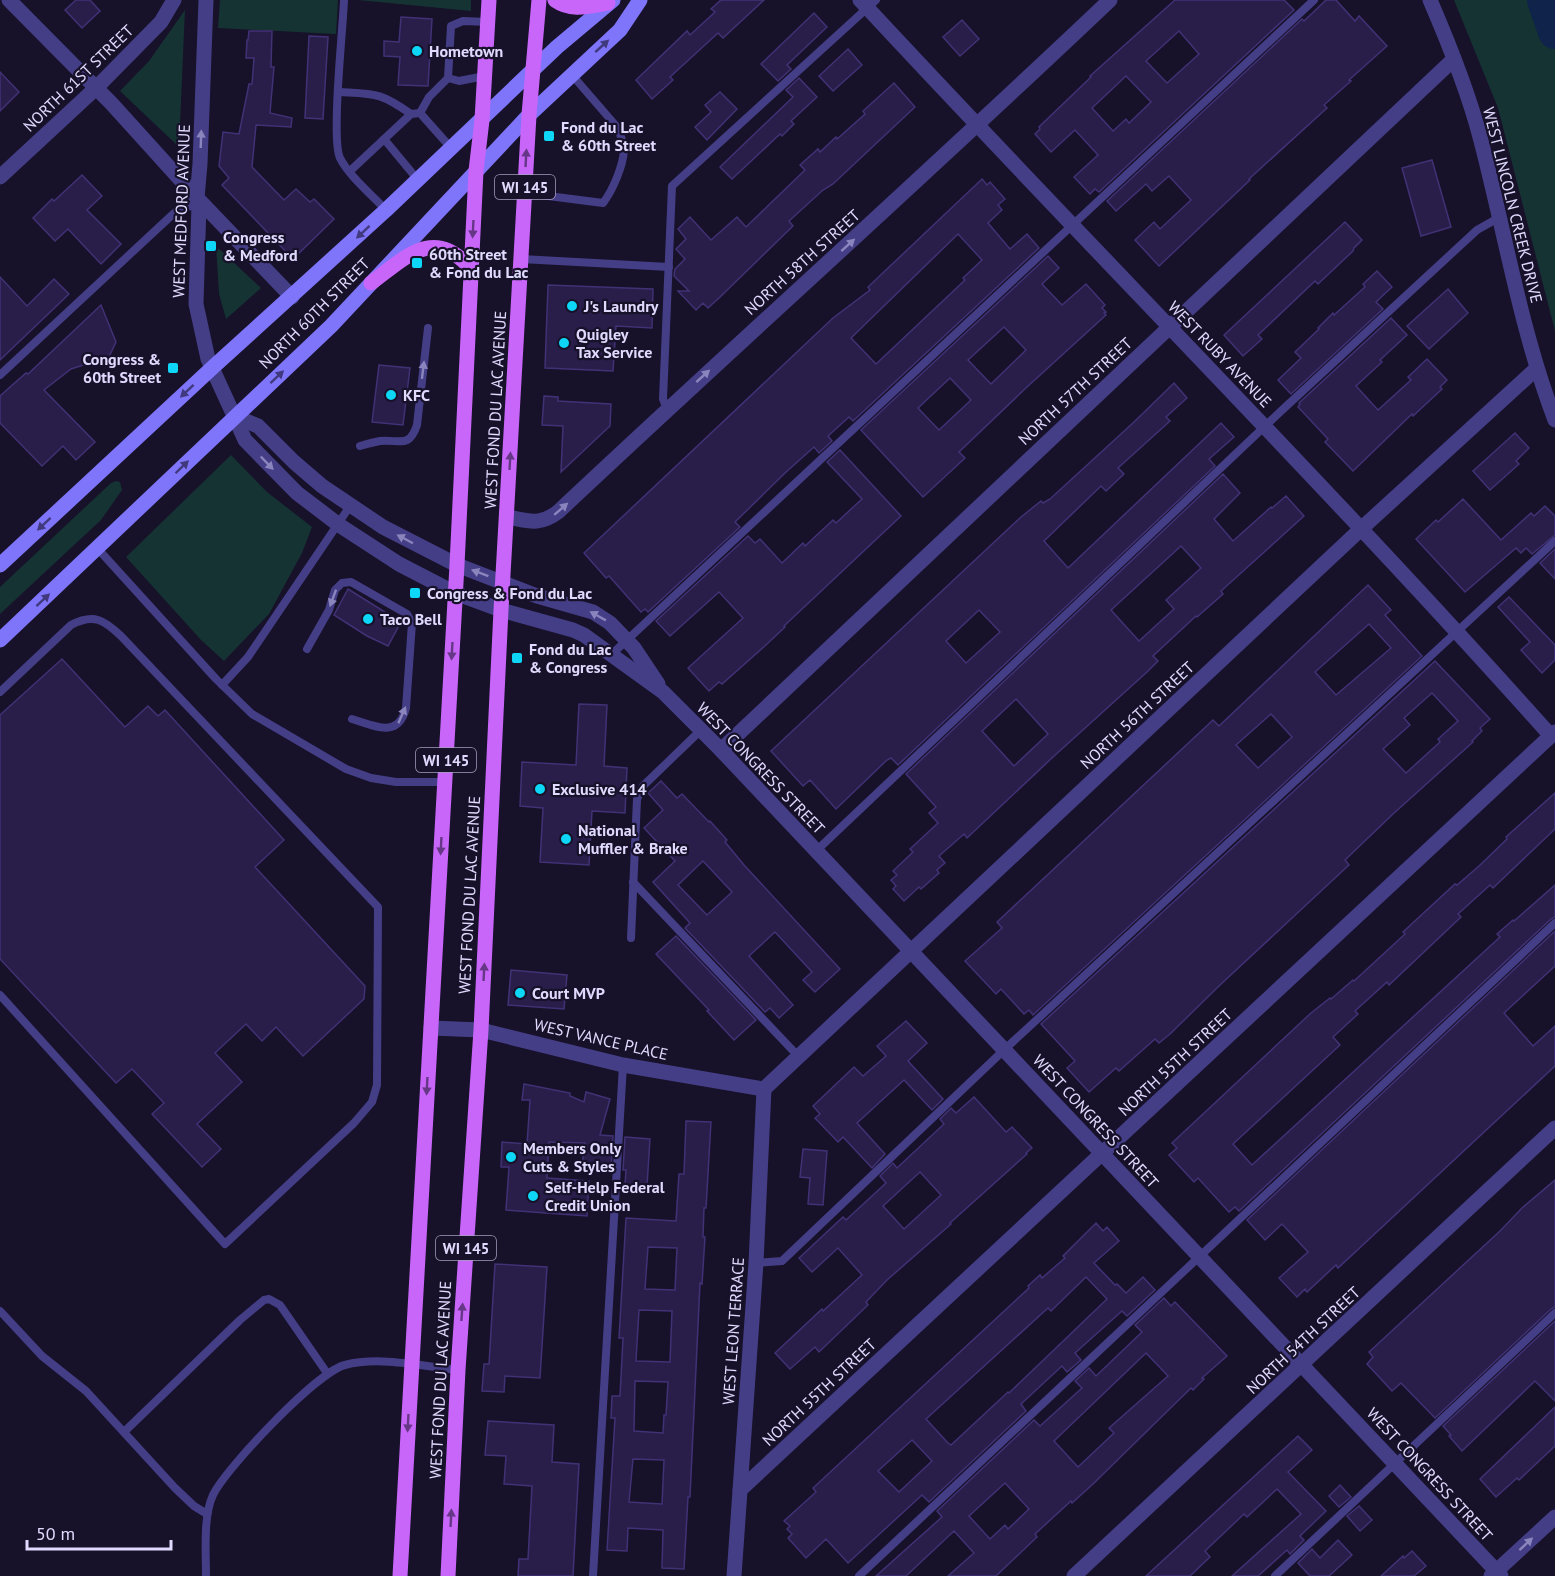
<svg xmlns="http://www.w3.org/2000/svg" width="1555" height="1576" viewBox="0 0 1555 1576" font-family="'PT Sans',sans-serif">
	<rect width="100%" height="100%" fill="#171129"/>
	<g fill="#153333">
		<path d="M220,0h118l-2,34 -118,-6z"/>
		<path d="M358,0h113v11z"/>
		<path d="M1454,0h101v331l-57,-223z"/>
		<path d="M185,10l-6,137 -59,-56 29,-30z"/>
		<path d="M216,246l45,42 -35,31 -7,-25z"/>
		<path d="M231,455l36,37 45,35 -10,26 -33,61 -45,47 -23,-21 -75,-83z"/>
		<path d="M116,481l4,1 2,8 -21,30 -101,94v-27l111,-104z"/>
	</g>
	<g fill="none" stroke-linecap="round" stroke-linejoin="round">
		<path stroke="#0f234b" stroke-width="34" d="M1544,0l11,32"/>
	</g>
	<g fill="#291e4a" stroke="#413175" stroke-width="1.5" fill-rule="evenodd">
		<path d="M76,0h14l10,11 -18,17 -17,-18z"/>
		<path d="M721,0h43l-41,38 -5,-5 -48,44 3,3 -21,19 -16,-19 51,-49 3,4 25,-23 -4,-3z"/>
		<path d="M1175,0h109l10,10 -195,182 -4,-3 -5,5 -16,-17 24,-22 -23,-25 -24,22 -16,-18 5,-5 -1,-2 52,-50 -1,-1zM1179,31l20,23 -32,29 -21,-22zM1126,76l25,26 -22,21 -3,-4 -13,12 -21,-23z"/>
		<path d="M1326,0h10l19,21 4,-5 28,30 -38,34 2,1 -27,24 3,3 -78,71 1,1 -91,86 -24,-26 19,-18 6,7 31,-29 -22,-24 -17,15 -6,-7 -30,27 -9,-10 195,-182 2,2z"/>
		<path d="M814,13l13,14 -40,38 4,4 -13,12 -17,-17z"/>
		<path d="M401,17l31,2 -4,67 -30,-1 2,-28 -16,-1v-15l15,1z"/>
		<path d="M962,20l17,19 -19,17 -17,-19z"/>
		<path d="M249,31h23l-1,36h3l-4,46 22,5 -1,9 -35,-2 -4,42 32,33 12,-11 14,13 4,-3 20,20 -41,40 -71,-74 7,-7 -10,-12 4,-34 16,2 10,-50h3l2,-26h-8l1,-18h1z"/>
		<path d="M309,36l19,1 -5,82 -18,-1z"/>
		<path d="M848,49l14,16 -29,26 -14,-15z"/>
		<path d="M0,72l19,20 -19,19z"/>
		<path d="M799,78l18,19 -26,24 3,3 -12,12 -2,-2 -48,45 -12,-12 73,-70 -7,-7z"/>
		<path d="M894,83l21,24 -82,77 -10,6 -34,31 4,5 -74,72 -11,10 -5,-5 -7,7 -18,-19h11l-15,-15 1,-7 10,-10 -9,-10 10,-10 -8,-10 12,-12 21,23 26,-23 9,10 59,-57 -5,-5 18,-16 2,3 16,-15 1,2 28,-25 -2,-3z"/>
		<path d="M720,92l17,17 -30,31 -12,-13 16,-15 -6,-7z"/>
		<path d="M1432,160l19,67 -30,9 -19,-68z"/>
		<path d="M82,175l20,21 -15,14 34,34 -20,20 -33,-35 -13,12 -22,-23 19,-19 2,2z"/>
		<path d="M982,179l5,6 3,-3 15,17 -7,6 4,5 -14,13 22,26 17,-15 12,14 -186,173 -4,-4 -21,19 4,5 -13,12 -5,-6 -29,26 -50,49 5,5 -92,85 -3,-3 -4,3 -32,-36 -3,2 -22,-25 249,-235 37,-28 -2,-3zM958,234l24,26 -19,18 2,2 -89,84 -25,-26z"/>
		<path d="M1345,222l17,18 -8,8 -1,3 -35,33 -3,-3 -57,54 4,4 -19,17 -19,-21z"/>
		<path d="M1048,256l11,12 -17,16 20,21 24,-21 19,21 -3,3 4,4 -2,1 2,2 -79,72 -68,65 6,6 -42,39 -62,-67zM1004,327l22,23 -35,34 -23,-24zM950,378l21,22 -32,30 -21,-22z"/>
		<path d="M1377,271l15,16 -16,15 7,7 -92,85 -13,-14 23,-22 -6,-6 24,-23 -1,-1 15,-15 1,2 31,-28 -2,-3z"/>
		<path d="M0,277l27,29 27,-27 15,15 -69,66z"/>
		<path d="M548,285l105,4 -1,39 -36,-2 -3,45 -68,-3z"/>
		<path d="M1448,289l20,24 -39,36 -22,-23z"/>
		<path d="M101,305l15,37 -7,15 -38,12 -27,21 51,52 -19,18 -13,-14 -21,20 -42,-43v-27l26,-23 2,1z"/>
		<path d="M1391,318l16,17 -27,25 2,2 -26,24 22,24 33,-30 -3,-3 19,-18 20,21 -7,7 2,2 -29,27 -1,-2 -59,57 -28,-29 3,-3 -30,-32 2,-3 -1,-1z"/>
		<path d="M379,365l31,3 -7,57 -31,-3z"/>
		<path d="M1174,383l13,15 -21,19 4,4 -52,47 6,6 -18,17 -5,-5 -57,55 24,27 153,-145 13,14 -25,22 6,7 -317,299 -7,-7 -4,2 -51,49 -26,-29 -7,6 -32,-35 250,-234 20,-16 2,2 7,-4 84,-77zM979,610l21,22 -34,31 -20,-22z"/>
		<path d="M544,396l14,1v4l53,3 -1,22 -49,46 2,-46 -21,-1z"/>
		<path d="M1515,433l14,15 -13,13 3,3 -29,26 -17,-19z"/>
		<path d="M840,450l61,66 -117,110 1,1 -18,17 -45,40 -3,-2 -10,9 -21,-23 55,-50 -24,-26 -49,44 -14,-15 92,-85 7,7 5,-4 22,24 21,-20 2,3 28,-26 3,3 26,-24 -35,-37z"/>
		<path d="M1223,474l17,19 -26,26 19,22 38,-34 1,1 14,-12 18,20 -83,75 2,3 -26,23 -1,-1 -43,40 5,5 -11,11 -94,85 -86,81 -3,-4 -25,22 6,7 -8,7 2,3 -18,16 -2,-2 -15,14 -11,-12 3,-3 -5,-6 6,-5 -4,-4 20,-19 -3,-3 28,-26 -9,-10 7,-6 -30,-33zM1181,546l20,22 -35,32 8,9 -35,32 -28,-31zM1016,699l32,35 -34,32 -32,-35z"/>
		<path d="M1463,499l38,41 30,-27 3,3 11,-10 10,10v19l-23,19 -6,-6 -5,5 -5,-5 -51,44 -49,-53 20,-19 2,2z"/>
		<path d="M1555,549v30l-15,-16z"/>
		<path d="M1368,585l23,25 -6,5 37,41 -389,359 -4,-5 -5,4 -23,-25 -5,5 -31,-33 37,-33 -5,-6 216,-202 6,6zM1369,624l22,24 -55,47 -21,-23zM1271,714l21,23 -34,31 -22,-23z"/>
		<path d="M348,589l53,33 -13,24 -21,-10 -33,-21z"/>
		<path d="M1509,597l46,48v15l-13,13 -21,-23 9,-8 -32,-35z"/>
		<path d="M62,659l63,68 23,-21 10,10 7,-6 119,130 -29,27 110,119 -1,13 -61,57 -27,-29 -14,14 -16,-17 -31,29 27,29 -45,42 24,25 -19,18 -50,-53 12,-11 -32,-34 -16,14 -116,-124v-244z"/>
		<path d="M1435,661l55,58 -10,9 2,3 -10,10 1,1 -80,72 -48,46 4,5 -129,120 -50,49 -11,9 -4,-4 -36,32 -3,-3 -27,24 -22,-24 8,-7 -34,-37zM1432,693l26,28 -20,18 2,3 -34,31 -23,-24 27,-24 -6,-7z"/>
		<path d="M579,704l28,1 -3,61 23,2 -2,45 -33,-2 -3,54 -49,-3 3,-54 -23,-2 2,-44 54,3z"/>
		<path d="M661,781l16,17 5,-4 27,28 1,-1 17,19 -2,2 19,23 96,104 -25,23 -12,-12 9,-8 -37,-40 -26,24 44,49 -14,13 -9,-10 -5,4 -80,-84 5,-5 -37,-41 22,-21 -31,-33 19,-18 -15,-17zM703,861l29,31 -25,23 -29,-30z"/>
		<path d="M1555,793v36l-62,59 -3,-3 -32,29 3,3 -72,68 -2,-3 -32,29 3,3 -25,23 7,8 -107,99 19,21 248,-228 -3,-3 16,-14 1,1 41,-36v32l-4,2 -312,292 -4,-4 -6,5 -31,-34 -4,4 -25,-27 8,-7 -5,-5 139,-130 19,-15 1,1 22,-19 1,1 51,-47 -2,-2 52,-48 2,1 22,-19 28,-27 -1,-2z"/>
		<path d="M1555,931v35l-51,47 29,33 22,-20v40l-217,202 -2,-3 -29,27 -2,-3 -8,8 -18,-19 29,-26 -26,-28 -17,16 -18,-20z"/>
		<path d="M676,936l80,84 -22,20 -27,-29 2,-1 -53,-56z"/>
		<path d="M511,970l56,5 -3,34 -56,-4z"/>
		<path d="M906,1021l21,22 -19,18 35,38 -11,11 -28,-30 -47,43 28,31 -13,14 -29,-31 -5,5 -23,-24 5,-4 -7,-8 41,-39 9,9 23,-20 -9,-10z"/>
		<path d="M524,1084l46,9v3l14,6 2,-10 24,7 -10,36 13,1 -2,32 -29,-3 3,-22 -36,-1 -2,36 42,3 -2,35 -81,-6 3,-43h-8l1,-25 25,2 3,-44h-8z"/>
		<path d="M974,1097l32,35 6,-5 20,21 -6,5 1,1 -77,69 1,1 -64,56 -21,22 2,3 -49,47 -4,-5 -25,22 -15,-16 47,-44 1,2 39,-36 -24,-27 -26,24 -13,-14 44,-41 3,3 40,-37 -6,-7 13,-13 4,5 47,-44 -4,-5 11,-11 5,5zM920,1172l21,23 -37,34 -21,-23z"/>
		<path d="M686,1121l25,1 -5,86h-2l-1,29h2l-3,47 -2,-1 -10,214h-2l-4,72 -22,-1 1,-38 -35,-2 -1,23 -20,-1 8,-132h-4l1,-22h8l3,-58h-4l7,-120 50,3 3,-47h5zM648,1247l29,1 -2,42 -30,-1zM639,1310l33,1 -2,51 -34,-1zM635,1381l33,1 -2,33h-2l-1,18 -29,-2zM633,1459l31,1 -2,44 -33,-2z"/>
		<path d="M625,1137l25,2 -3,47 -22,-1 1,-15h-3z"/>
		<path d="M803,1149l24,2 -4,54 -15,-1 2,-26 -10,-1z"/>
		<path d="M1555,1180v127l-4,2 -116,109 -34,-35 -9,8 -25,-27 6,-7 -4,-5 131,-121 22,-23z"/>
		<path d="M1096,1223l7,8 4,-4 12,14 -25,22 21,22 2,-1 9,9 17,-16 12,13 -28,26 -5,-5 -47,42 6,7 -14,12 -5,-6 -41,38 5,7 -97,91 -7,-7 -74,68 -22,-24 -20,19 -18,-20 4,-4 -5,-5 3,-3 -6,-5 32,-29 -3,-4 216,-200 -1,-2 12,-11 2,3 23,-20 -2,-2zM1086,1277l21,22 -98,94 -1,-1 -57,53 -3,-2 -22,-24 122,-111 3,3zM912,1440l20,21 -33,31 -21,-21z"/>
		<path d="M495,1264l52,3 -7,111 -35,-2 -1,16 -22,-1 2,-27h5z"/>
		<path d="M1164,1298l7,8 4,-4 52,54 -25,22 2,1 -11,11 -2,-2 -98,96 -21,19 -1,-2 -36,33 2,3 -41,39h-48l26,-23 -20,-22 -48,45h-30l66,-59 -5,-6 97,-91 6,6 42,-38 -7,-7 14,-13 7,8 46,-44 -7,-7zM1146,1353l22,23 -59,52 5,5 -36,34 -24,-26zM1005,1483l24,26 -21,20 -3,-4 -15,14 -21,-23z"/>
		<path d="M1555,1321v80l-20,-20 -73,70 -13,-15 2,-1 -8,-9z"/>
		<path d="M1555,1407v39l-36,34 -2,-2 -21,19 -16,-18z"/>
		<path d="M488,1421l66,4 -2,37 27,2 -6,112h-55l1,-17h9l4,-73 -28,-2 2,-28 -21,-1z"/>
		<path d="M1298,1436l14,14 -24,22 38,39 -26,25 4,4 -14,14 -3,-4 -29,26h-26l69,-62 -24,-25 -30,28 -3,-3 -39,37 5,6 -20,19h-44z"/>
		<path d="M1340,1485l11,12 -12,10 -10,-11z"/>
		<path d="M1359,1506l13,14 -12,11 -13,-15z"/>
		<path d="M1338,1540l14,15 -23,21h-19l-12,-13 14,-14 8,9z"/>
		<path d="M1412,1551l14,15 -12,10h-33l22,-20 1,2z"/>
	</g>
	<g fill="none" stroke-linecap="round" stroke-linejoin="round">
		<g stroke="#443e87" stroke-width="8">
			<path d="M344,0c-1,28 -13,139 -4,158 9,18 32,37 46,52"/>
			<path d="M485,76l-26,5 -11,-3 3,-52 12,-5 25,1"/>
			<path d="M339,92c36,2 41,0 72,22"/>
			<path d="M420,113l9,-16 19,-19"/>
			<path d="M384,139l34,41"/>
			<path d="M350,171l61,-57 9,-1 32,36"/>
			<path d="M525,193l78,10c10,-13 20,-37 21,-53 0,-8 -4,-16 -7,-23l-45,-52"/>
			<path d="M521,259l148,8"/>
			<path d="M0,375l171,-159 8,-7 20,-5"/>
			<path d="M667,409l-4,-10 9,-213 204,-186"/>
			<path d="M360,446c7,-2 14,-4 20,-5 20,-2 29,8 37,-16l11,-97"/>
			<path d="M98,549l118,130 36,35 94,55 25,9 25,4h48"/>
			<path d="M307,649l22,-39 6,-20 7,-7 9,-1 56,32 5,9 -6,85c-8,31 -31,18 -54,11"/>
			<path d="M612,654l702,-654"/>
			<path d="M222,685l26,-28 102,-151"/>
			<path d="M0,692l71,-67c23,-12 33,-5 50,11l257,271 -1,178 -5,17 -18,21 -129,121 -225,-249"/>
			<path d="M816,851l464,-439 197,-182 23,-13"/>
			<path d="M633,882l166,175"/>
			<path d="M631,938l6,-139 6,-13 58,-56"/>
			<path d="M756,1263l26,-2 222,-211 551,-509"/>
			<path d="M0,1311l42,45 44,35 89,97 19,18 13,8"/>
			<path d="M124,1432l116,-112 24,-20 5,-1 11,6 47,68"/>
			<path d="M206,1576c0,-24 -3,-60 7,-81 13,-27 104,-123 132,-130 33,-9 78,1 113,5"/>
			<path d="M593,1576l30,-511"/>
			<path d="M859,1576l696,-653"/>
			<path d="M1275,1576l280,-263"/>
		</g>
		<g stroke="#443e87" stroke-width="15">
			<path d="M206,0l-6,164 -3,34 95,99"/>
			<path d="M860,0c229,247 467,485 691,736"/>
			<path d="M1430,0c19,44 38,91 50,137 25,95 40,191 75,283"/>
			<path d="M0,177l96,-89 65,-66 13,-22"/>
			<path d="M507,517c22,4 32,9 51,-5 183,-172 370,-339 552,-512"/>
			<path d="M721,750l733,-691"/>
			<path d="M431,1028l50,2 142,35 141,24"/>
			<path d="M764,1089l598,-561 174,-159"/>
			<path d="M740,1490l815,-758"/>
			<path d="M734,1576l22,-313 8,-174"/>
			<path d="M1074,1576l481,-448"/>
			<path d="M1491,1576l64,-59"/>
		</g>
		<g stroke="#443e87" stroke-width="15">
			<path d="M9,0l103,104 85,94 2,6 -3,100 12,55 37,81 52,53 42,32 60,39 56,29 46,17 72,20 11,5 79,57 58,58 780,826"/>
			<path d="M234,416l24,10 36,36 28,24 61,41 74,38 80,31 56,16 17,11 24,25 24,36"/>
		</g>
		<g stroke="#7e75fa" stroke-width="15">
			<path d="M0,565l212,-197 174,-158 171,-163 56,-47"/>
			<path d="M0,640l331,-314 198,-211 91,-85 20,-30"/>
		</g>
		<g stroke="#c866fa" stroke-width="15">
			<path d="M555,0c17,12 34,6 53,3"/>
			<path d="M371,283c34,-25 63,-58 100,-14"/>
			<path d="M400,1576l57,-1011 19,-394 6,-51 7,-120"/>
			<path d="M448,1576l10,-206 23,-340 20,-420 28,-495 10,-115"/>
		</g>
	</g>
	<defs><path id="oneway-solid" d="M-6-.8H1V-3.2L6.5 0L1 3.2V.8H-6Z" transform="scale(1.5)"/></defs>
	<g fill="#40397d">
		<use href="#oneway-solid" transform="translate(602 46) rotate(-42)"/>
		<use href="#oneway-solid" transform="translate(363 232) rotate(137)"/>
		<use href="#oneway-solid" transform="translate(277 377) rotate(-43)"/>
		<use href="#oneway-solid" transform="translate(187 391) rotate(137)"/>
		<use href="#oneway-solid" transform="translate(182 467) rotate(-44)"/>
		<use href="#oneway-solid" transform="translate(44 524) rotate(137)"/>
		<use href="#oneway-solid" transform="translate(43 600) rotate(-43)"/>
	</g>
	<g fill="#8a85bd">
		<use href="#oneway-solid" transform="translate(201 139) rotate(-88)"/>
		<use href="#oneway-solid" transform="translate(848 245) rotate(-42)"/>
		<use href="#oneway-solid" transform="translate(423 370) rotate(-83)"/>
		<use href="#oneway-solid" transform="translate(703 376) rotate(-42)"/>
		<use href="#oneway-solid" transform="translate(267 463) rotate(46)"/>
		<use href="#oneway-solid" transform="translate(561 509) rotate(-41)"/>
		<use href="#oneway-solid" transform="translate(405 539) rotate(-152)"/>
		<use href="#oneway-solid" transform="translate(480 573) rotate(-159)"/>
		<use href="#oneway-solid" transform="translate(333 598) rotate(110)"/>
		<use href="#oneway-solid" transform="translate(598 616) rotate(-151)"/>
		<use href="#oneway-solid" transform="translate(402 715) rotate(-66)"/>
		<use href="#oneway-solid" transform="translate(1526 1544) rotate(-43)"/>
	</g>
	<g fill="#673787">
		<use href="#oneway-solid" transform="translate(526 158) rotate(-87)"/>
		<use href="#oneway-solid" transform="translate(473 229) rotate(93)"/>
		<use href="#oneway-solid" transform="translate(510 461) rotate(-87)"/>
		<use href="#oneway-solid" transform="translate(452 651) rotate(93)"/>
		<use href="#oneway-solid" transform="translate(441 846) rotate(93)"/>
		<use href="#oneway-solid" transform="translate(484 972) rotate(-87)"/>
		<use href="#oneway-solid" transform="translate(427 1086) rotate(93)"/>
		<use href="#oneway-solid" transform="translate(462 1312) rotate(-86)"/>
		<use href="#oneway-solid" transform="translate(408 1423) rotate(93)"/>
		<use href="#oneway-solid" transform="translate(451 1518) rotate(-87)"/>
	</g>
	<g fill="#0ed6f7" stroke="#171129" stroke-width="2">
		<circle cx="417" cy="51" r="6"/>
		<rect x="543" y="130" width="12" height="12" rx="3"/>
		<rect x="205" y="240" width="12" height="12" rx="3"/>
		<rect x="411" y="257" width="12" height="12" rx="3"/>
		<circle cx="572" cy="306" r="6"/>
		<circle cx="564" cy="343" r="6"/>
		<rect x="167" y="362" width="12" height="12" rx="3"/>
		<circle cx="391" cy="395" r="6"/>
		<rect x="409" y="587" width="12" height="12" rx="3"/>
		<circle cx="368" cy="619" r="6"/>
		<rect x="511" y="652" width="12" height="12" rx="3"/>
		<circle cx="540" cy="789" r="6"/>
		<circle cx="566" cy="839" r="6"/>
		<circle cx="520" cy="993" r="6"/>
		<circle cx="511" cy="1157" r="6"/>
		<circle cx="533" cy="1196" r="6"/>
	</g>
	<g text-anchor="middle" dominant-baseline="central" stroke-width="4.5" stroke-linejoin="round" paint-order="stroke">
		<g fill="#171129" stroke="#a49ebe" stroke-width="1.5">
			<rect x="495" y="175" width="60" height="24" rx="4.5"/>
			<rect x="416" y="748" width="60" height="24" rx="4.5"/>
			<rect x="436" y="1236" width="60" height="24" rx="4.5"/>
		</g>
		<g font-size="15" font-weight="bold" fill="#e0dbfe">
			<text x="525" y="187">WI 145</text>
			<text x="446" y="760">WI 145</text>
			<text x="466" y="1248">WI 145</text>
		</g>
		<g font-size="16" font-weight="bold" fill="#e0dbfe" stroke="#171129" text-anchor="start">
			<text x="429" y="51">Hometown</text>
			<text x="561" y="127">Fond du Lac<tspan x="561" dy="18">&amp; 60th Street</tspan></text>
			<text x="223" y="237">Congress<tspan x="223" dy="18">&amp; Medford</tspan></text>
			<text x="429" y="254">60th Street<tspan x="429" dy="18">&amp; Fond du Lac</tspan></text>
			<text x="584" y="306">J's Laundry</text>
			<text x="576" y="334">Quigley<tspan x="576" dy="18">Tax Service</tspan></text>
			<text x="161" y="359" text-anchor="end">Congress &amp;<tspan x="161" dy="18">60th Street</tspan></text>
			<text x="403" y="395">KFC</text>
			<text x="427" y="593">Congress &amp; Fond du Lac</text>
			<text x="380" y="619">Taco Bell</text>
			<text x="529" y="649">Fond du Lac<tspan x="529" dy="18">&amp; Congress</tspan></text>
			<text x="552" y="789">Exclusive 414</text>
			<text x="578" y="830">National<tspan x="578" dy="18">Muffler &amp; Brake</tspan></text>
			<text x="532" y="993">Court MVP</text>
			<text x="523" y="1148">Members Only<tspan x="523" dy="18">Cuts &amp; Styles</tspan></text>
			<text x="545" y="1187">Self-Help Federal<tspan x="545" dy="18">Credit Union</tspan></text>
		</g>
		<g font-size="16" fill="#e0dbfe" stroke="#171129">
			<text transform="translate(78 78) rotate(-44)">NORTH 61ST STREET</text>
			<text transform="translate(1513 205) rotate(76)">WEST LINCOLN CREEK DRIVE</text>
			<text transform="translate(181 211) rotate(-88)">WEST MEDFORD AVENUE</text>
			<text transform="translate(802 262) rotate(-42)">NORTH 58TH STREET</text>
			<text transform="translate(314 313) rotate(-45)">NORTH 60TH STREET</text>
			<text transform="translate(1220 354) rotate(46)">WEST RUBY AVENUE</text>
			<text transform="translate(1075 391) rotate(-43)">NORTH 57TH STREET</text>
			<text transform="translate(495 410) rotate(-87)">WEST FOND DU LAC AVENUE</text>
			<text transform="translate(1137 715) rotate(-43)">NORTH 56TH STREET</text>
			<text transform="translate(761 768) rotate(46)">WEST CONGRESS STREET</text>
			<text transform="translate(469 895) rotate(-87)">WEST FOND DU LAC AVENUE</text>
			<text transform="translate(601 1039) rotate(13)">WEST VANCE PLACE</text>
			<text transform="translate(1175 1062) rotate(-43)">NORTH 55TH STREET</text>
			<text transform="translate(1096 1121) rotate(47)">WEST CONGRESS STREET</text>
			<text transform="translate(733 1331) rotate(-86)">WEST LEON TERRACE</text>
			<text transform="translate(1303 1340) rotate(-43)">NORTH 54TH STREET</text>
			<text transform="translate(440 1380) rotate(-87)">WEST FOND DU LAC AVENUE</text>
			<text transform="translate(819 1392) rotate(-43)">NORTH 55TH STREET</text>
			<text transform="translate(1430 1474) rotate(47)">WEST CONGRESS STREET</text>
		</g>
	</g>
	<path d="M27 1540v9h144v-9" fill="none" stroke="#e0dbfe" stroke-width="3"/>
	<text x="36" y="1540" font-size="18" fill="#e0dbfe" stroke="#171129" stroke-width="4.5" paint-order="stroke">50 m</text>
</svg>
